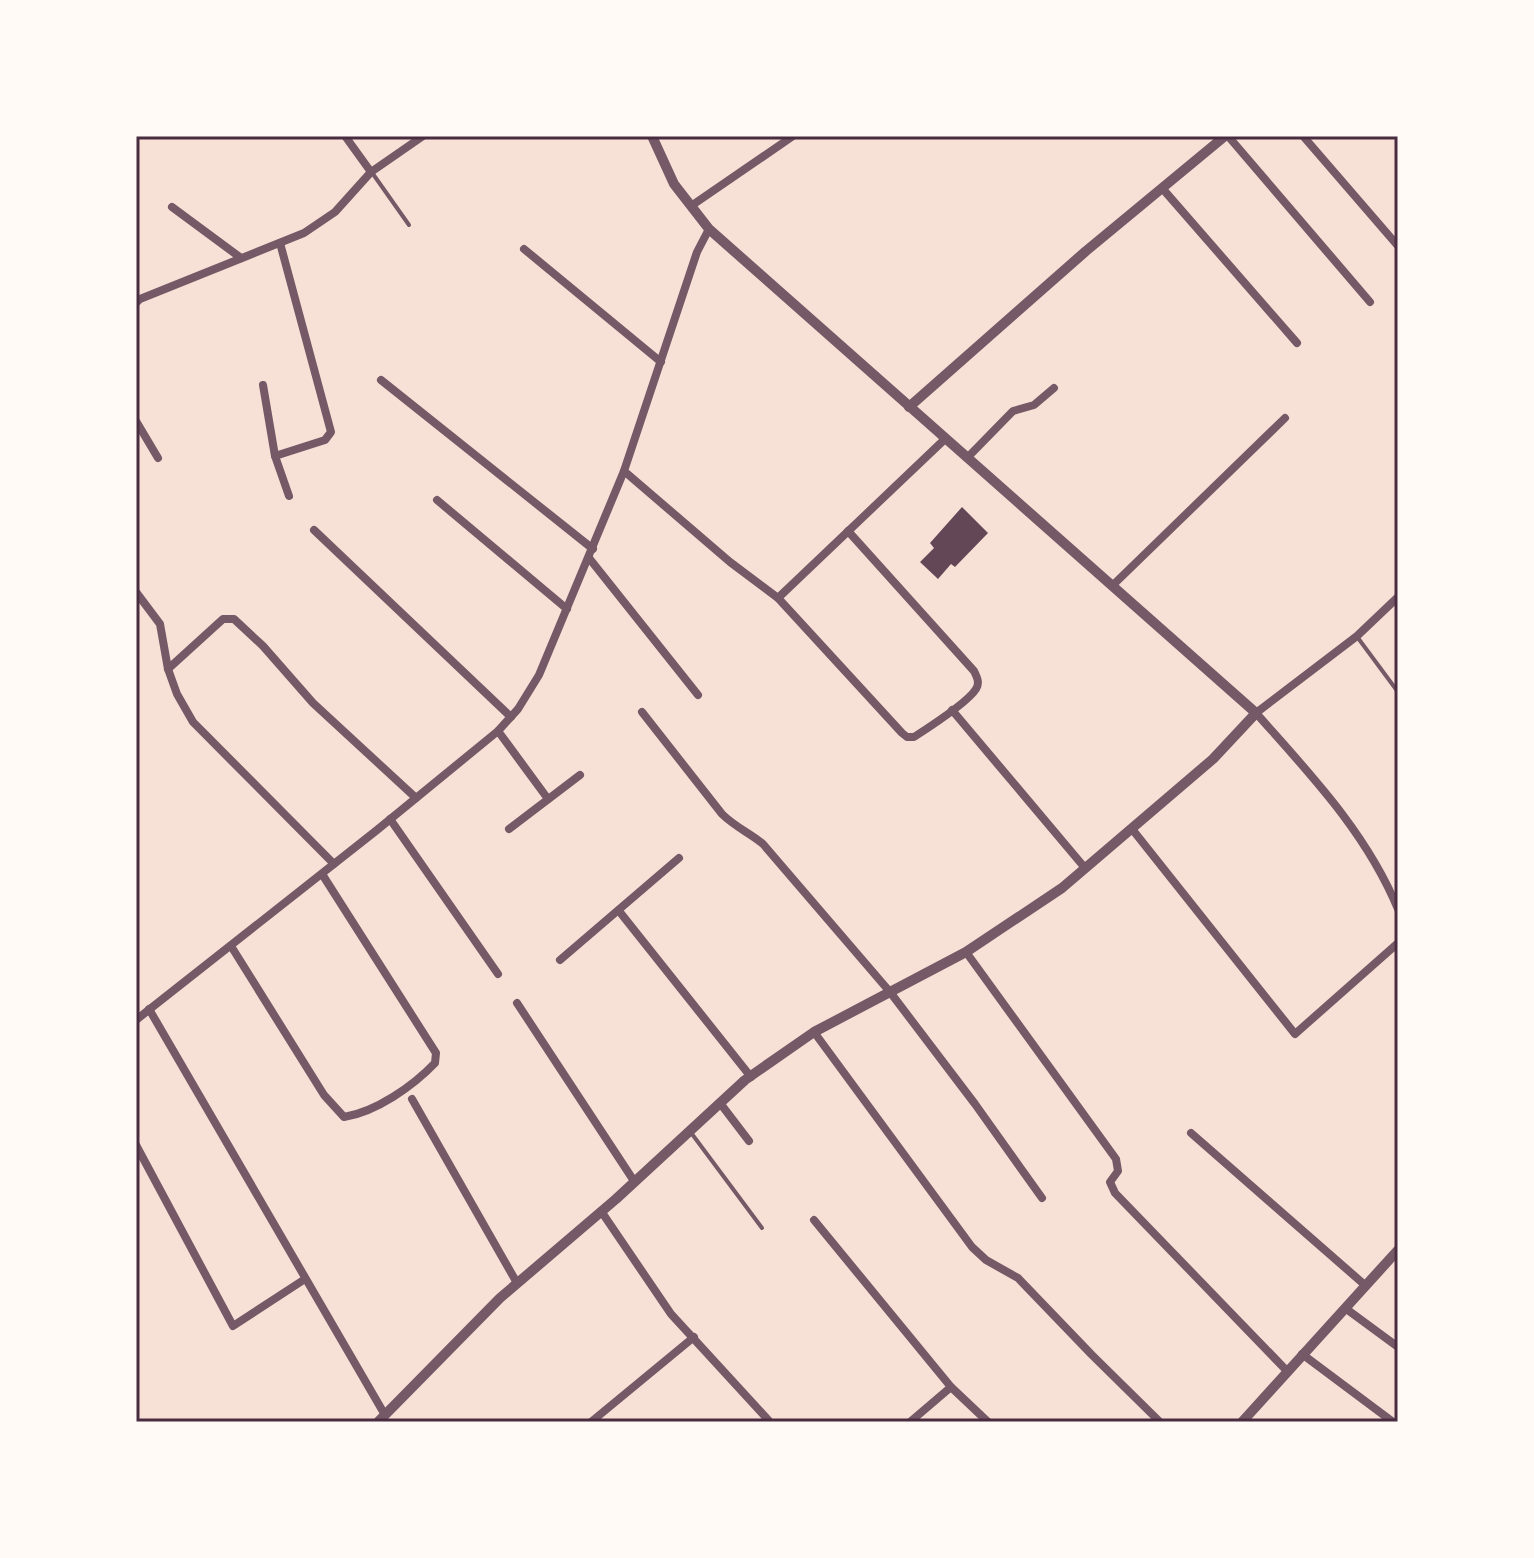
<svg xmlns="http://www.w3.org/2000/svg" width="1534" height="1558" viewBox="0 0 1534 1558" font-family="'Varela Round',sans-serif">
	<rect width="100%" height="100%" fill="#f7e1d7"/>
	<path fill="#644757" d="M962,507l26,26 -33,34 -4,-3 -13,15 -18,-17 14,-14 -4,-5z"/>
	<g fill="none" stroke-linecap="round" stroke-linejoin="round">
		<g stroke="#755966" stroke-width="4">
			<path d="M373,174l36,51"/>
			<path d="M1358,638l40,54"/>
			<path d="M692,1134l70,94"/>
		</g>
		<g stroke="#755966" stroke-width="8">
			<path d="M345,136l26,36"/>
			<path d="M1228,136l142,166"/>
			<path d="M1303,136l95,110"/>
			<path d="M1162,188l135,155"/>
			<path d="M691,206l102,-70"/>
			<path d="M172,207l69,51"/>
			<path d="M524,249l137,113"/>
			<path d="M136,303l4,-4 164,-66 31,-21 36,-40 52,-36"/>
			<path d="M381,380l212,169"/>
			<path d="M263,385l12,71 14,40"/>
			<path d="M136,421l22,37"/>
			<path d="M275,456l50,-16 6,-8 -51,-189"/>
			<path d="M967,458l46,-47 21,-6 20,-17"/>
			<path d="M624,471l106,91 48,36 124,135 5,4h7c14,-9 54,-35 62,-48 4,-6 1,-12 -2,-18l-126,-140"/>
			<path d="M437,500l130,109"/>
			<path d="M314,530l197,187"/>
			<path d="M589,558l109,137"/>
			<path d="M1112,586l173,-168"/>
			<path d="M136,592l24,32 8,45 9,25 16,28 141,142"/>
			<path d="M1398,597l-41,39 -101,77c54,61 110,119 142,196"/>
			<path d="M778,598l167,-159"/>
			<path d="M168,669l55,-50h11l29,27 50,57 103,95"/>
			<path d="M952,710l133,158"/>
			<path d="M642,712l80,102c13,13 28,19 41,30l127,148 85,112 67,94"/>
			<path d="M498,731l50,68"/>
			<path d="M390,819l108,155"/>
			<path d="M509,829l71,-54"/>
			<path d="M1132,829l163,205 103,-91"/>
			<path d="M619,911l132,166"/>
			<path d="M231,946l93,149 20,22c32,-5 69,-31 91,-54l1,-10 -114,-179"/>
			<path d="M966,952l150,207 2,12 -8,11 5,11 173,179"/>
			<path d="M560,960l119,-102"/>
			<path d="M517,1003l117,178"/>
			<path d="M149,1009l236,406"/>
			<path d="M136,1020l241,-190 121,-99 20,-22 21,-34 85,-204 73,-219 12,-23"/>
			<path d="M814,1032l158,215 14,13 32,18 74,77 68,67"/>
			<path d="M412,1099l105,184"/>
			<path d="M720,1103l29,38"/>
			<path d="M1191,1133l175,153"/>
			<path d="M136,1145l97,181 72,-47"/>
			<path d="M601,1211l70,103 99,108"/>
			<path d="M814,1220l137,167 37,35"/>
			<path d="M1345,1308l53,39"/>
			<path d="M1302,1354l91,68"/>
			<path d="M591,1422l103,-85"/>
			<path d="M910,1422l41,-35"/>
		</g>
		<g stroke="#755966" stroke-width="10">
			<path d="M909,407l177,-156 139,-115"/>
			<path d="M378,1422l122,-124 116,-99 129,-119 69,-48 152,-80 96,-64 151,-129 43,-46 -547,-484 -35,-45 -22,-48"/>
			<path d="M1242,1422l156,-172"/>
		</g>
	</g>
	<rect width="1534" height="1558" fill="none" stroke="#fffaf5" stroke-width="276"/>
	<rect x="138" y="138" width="1258" height="1282" fill="none" stroke="#4a2c40" stroke-width="3"/>
</svg>
